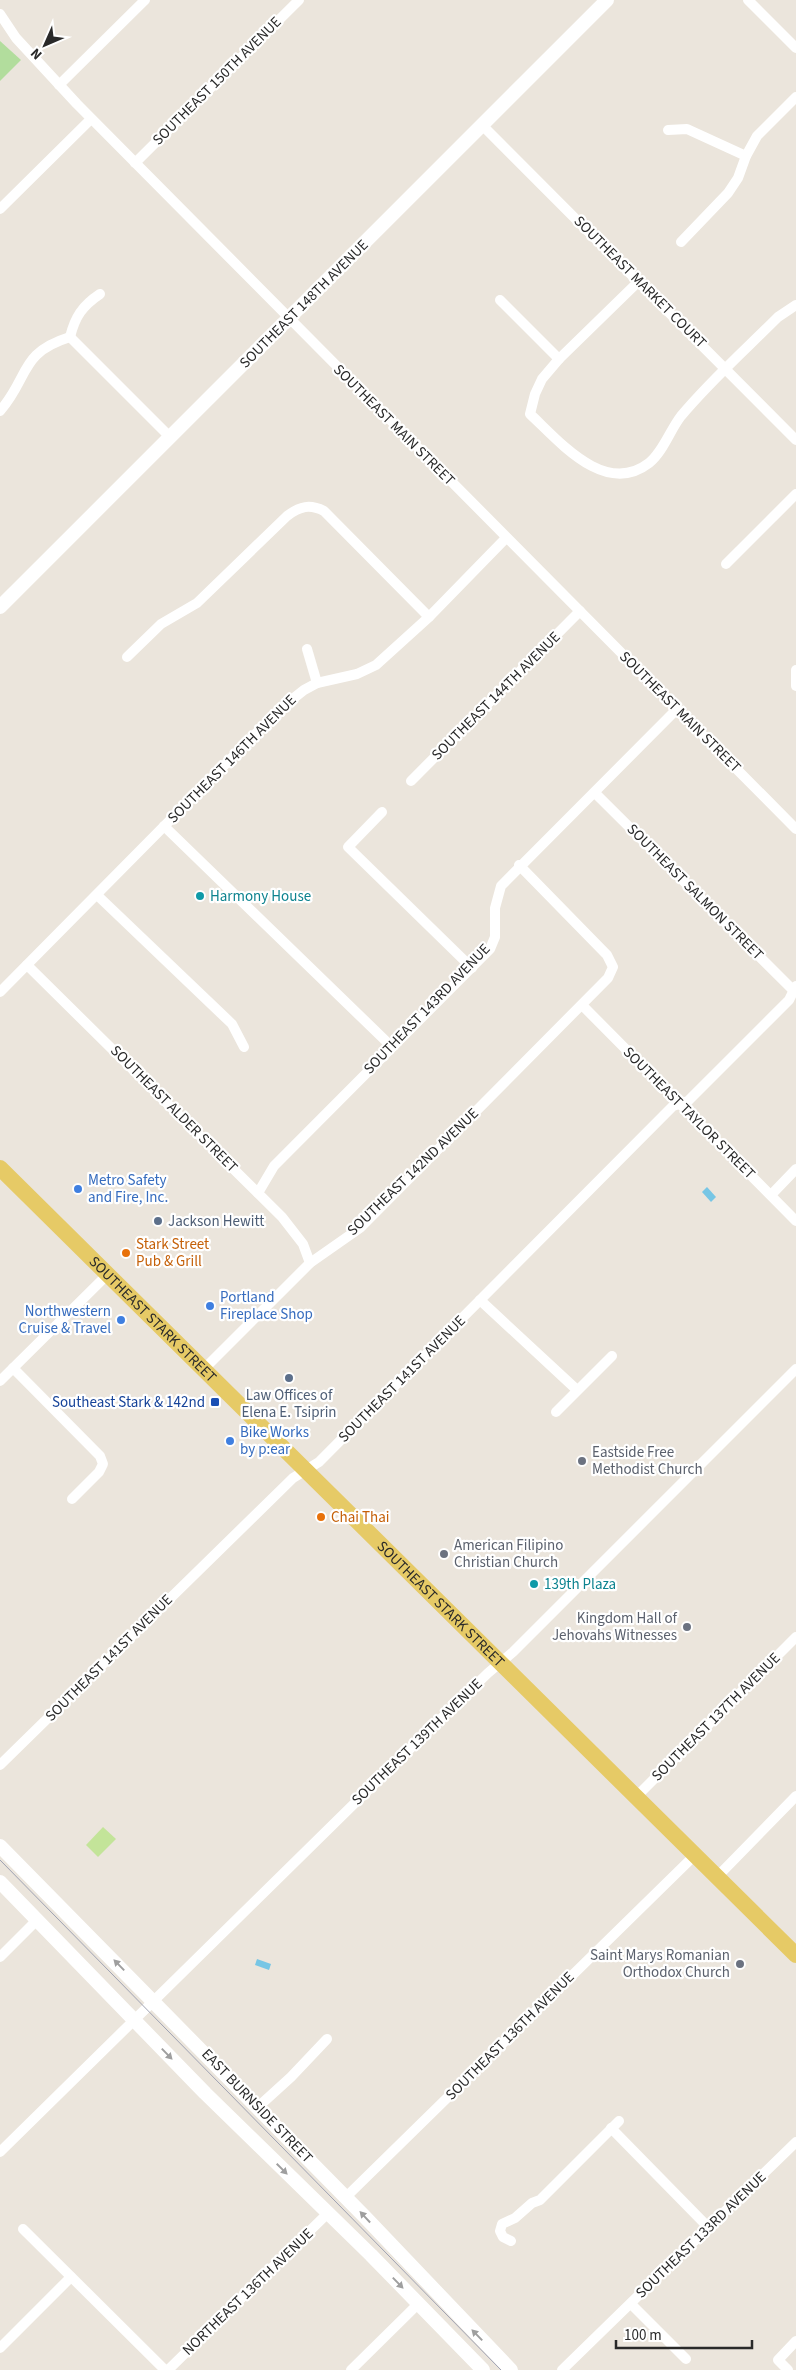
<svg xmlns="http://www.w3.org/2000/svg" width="796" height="2370" viewBox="0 0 796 2370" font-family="'Source Sans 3',sans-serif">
	<rect width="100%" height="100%" fill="#ebe5dc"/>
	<path fill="#b2dd9d" d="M0,41l21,19 -21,21z"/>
	<path fill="#c3e499" d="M103,1827l13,12 -18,18 -12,-12z"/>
	<g fill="#77c6e5">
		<path d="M707,1187l9,10 -5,5 -9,-10z"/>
		<path d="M257,1959l14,5 -2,6 -14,-5z"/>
	</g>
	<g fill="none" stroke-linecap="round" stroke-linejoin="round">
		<g stroke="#fff" stroke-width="10">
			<path d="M748,0l48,48"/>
			<path d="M0,14l16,24 61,66 719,725"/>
			<path d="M59,85l86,-85"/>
			<path d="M482,125l314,315"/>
			<path d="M668,130l19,-1 59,27"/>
			<path d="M135,163l164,-163"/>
			<path d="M0,209l91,-90"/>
			<path d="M681,242l47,-49 10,-15 8,-22 11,-20 39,-39"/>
			<path d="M639,281l-80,78 -17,20 -7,15 -5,20c29,27 75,83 119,49 14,-11 21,-33 32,-47 29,-35 65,-67 97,-99l18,-12"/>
			<path d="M500,300l59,59"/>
			<path d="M70,337l100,100"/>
			<path d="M70,337c5,-20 12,-31 30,-43"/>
			<path d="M0,411c30,-35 19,-58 70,-74"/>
			<path d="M726,564l70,-70"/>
			<path d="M307,649l10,34"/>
			<path d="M127,657l34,-33 36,-21 90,-87c13,-10 23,-12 37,-5l105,106"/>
			<path d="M796,670v16"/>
			<path d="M411,781l169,-170"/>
			<path d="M595,793l199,198"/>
			<path d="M382,812l-34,35 124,121"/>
			<path d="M164,826l228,221"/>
			<path d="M97,895l135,129 12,23"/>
			<path d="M27,965l255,252 21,27 7,19"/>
			<path d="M0,992l280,-283 24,-19 13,-7 40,-9 19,-9 53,-48 77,-79"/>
			<path d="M582,1005l214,216"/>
			<path d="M258,1193l16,-27 216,-217 5,-12v-29l6,-22 176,-177"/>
			<path d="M771,1195l25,-26"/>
			<path d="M480,1300l97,90"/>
			<path d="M13,1368l87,88 3,8 -4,8 -27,27"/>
			<path d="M204,1369l106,-106 50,-35 248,-250 5,-11 -6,-12 -88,-90"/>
			<path d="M0,1381l108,-107"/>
			<path d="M556,1412l56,-56"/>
			<path d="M0,1765l293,-287 26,-16 354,-356 15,-5 101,-101 7,-14"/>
			<path d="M636,1797l160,-160"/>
			<path d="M717,1877l79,-81"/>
			<path d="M0,1957l37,-37"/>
			<path d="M258,2107l33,-30 36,-38"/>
			<path d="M611,2128l97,99"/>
			<path d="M0,2152l421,-414 67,-65 25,-21 283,-283"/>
			<path d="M346,2197l349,-342"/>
			<path d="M23,2229l142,141"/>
			<path d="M511,2241l-8,-4 -3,-6 2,-7 13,-6 17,-15 8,-3 79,-79"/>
			<path d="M631,2304l55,55"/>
			<path d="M0,2348l71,-71"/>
			<path d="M168,2370l160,-157"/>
			<path d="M351,2370l67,-66"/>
			<path d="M562,2370l234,-228"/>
			<path d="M788,2370l-10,-10 18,-19"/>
		</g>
		<g stroke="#fff" stroke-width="14">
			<path d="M0,607l607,-607"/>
			<path d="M0,1846l365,371 146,153"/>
			<path d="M0,1882l205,211 166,162 112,115"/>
		</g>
		<path stroke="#e6ca66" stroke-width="16" id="s1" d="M0,1168l796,787"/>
		<path stroke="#9fa2b2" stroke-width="1" d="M0,1860l501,510"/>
	</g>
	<defs><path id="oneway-solid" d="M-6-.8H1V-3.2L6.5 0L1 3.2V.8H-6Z" transform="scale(1.25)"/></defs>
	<g fill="#9f9f9f">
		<use href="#oneway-solid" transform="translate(119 1965) rotate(-134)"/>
		<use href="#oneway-solid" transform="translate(167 2054) rotate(46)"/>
		<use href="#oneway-solid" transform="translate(282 2169) rotate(45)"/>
		<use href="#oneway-solid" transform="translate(365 2217) rotate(-133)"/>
		<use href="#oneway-solid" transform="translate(398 2283) rotate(46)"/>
		<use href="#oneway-solid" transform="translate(477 2335) rotate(-134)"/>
	</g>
	<g fill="#0f9aa8" stroke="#fff" stroke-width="2">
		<circle cx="200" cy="896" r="5"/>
		<circle cx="534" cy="1584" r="5"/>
	</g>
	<g fill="#3f7fe0" stroke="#fff" stroke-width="2">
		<circle cx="78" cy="1189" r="5"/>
		<circle cx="210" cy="1306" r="5"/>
		<circle cx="121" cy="1320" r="5"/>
		<circle cx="230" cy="1441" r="5"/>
	</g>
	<g fill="#5c6f8a" stroke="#fff" stroke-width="2">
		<circle cx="158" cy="1221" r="5"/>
		<circle cx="289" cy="1378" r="5"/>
	</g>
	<g fill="#e8710a" stroke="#fff" stroke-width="2">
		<circle cx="126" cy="1253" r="5"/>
		<circle cx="321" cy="1517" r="5"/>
	</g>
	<rect fill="#1a4fb4" stroke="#fff" stroke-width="2" x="210" y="1397" width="10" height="10" rx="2.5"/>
	<g fill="#6b7280" stroke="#fff" stroke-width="2">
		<circle cx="582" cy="1461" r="5"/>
		<circle cx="444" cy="1554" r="5"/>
		<circle cx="687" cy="1627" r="5"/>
		<circle cx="740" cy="1964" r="5"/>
	</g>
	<g text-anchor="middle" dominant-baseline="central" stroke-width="4.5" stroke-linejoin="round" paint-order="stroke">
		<g font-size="15" fill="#292929" stroke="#fff">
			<text transform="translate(217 81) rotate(-45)">SOUTHEAST 150TH AVENUE</text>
			<text transform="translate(640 282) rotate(45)">SOUTHEAST MARKET COURT</text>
			<text transform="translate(304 304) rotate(-45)">SOUTHEAST 148TH AVENUE</text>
			<text transform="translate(394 425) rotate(45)">SOUTHEAST MAIN STREET</text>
			<text transform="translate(496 696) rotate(-45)">SOUTHEAST 144TH AVENUE</text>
			<text transform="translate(680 712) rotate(45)">SOUTHEAST MAIN STREET</text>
			<text transform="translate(232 759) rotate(-45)">SOUTHEAST 146TH AVENUE</text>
			<text transform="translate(695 892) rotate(45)">SOUTHEAST SALMON STREET</text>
			<text transform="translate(427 1009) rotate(-46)">SOUTHEAST 143RD AVENUE</text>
			<text transform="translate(174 1109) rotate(45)">SOUTHEAST ALDER STREET</text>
			<text transform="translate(689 1113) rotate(45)">SOUTHEAST TAYLOR STREET</text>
			<text transform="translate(413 1172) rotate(-44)">SOUTHEAST 142ND AVENUE</text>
			<text stroke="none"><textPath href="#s1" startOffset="215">SOUTHEAST STARK STREET</textPath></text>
			<text transform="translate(402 1379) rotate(-45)">SOUTHEAST 141ST AVENUE</text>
			<text stroke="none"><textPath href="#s1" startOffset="620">SOUTHEAST STARK STREET</textPath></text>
			<text transform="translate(109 1658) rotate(-45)">SOUTHEAST 141ST AVENUE</text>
			<text transform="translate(716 1717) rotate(-45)">SOUTHEAST 137TH AVENUE</text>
			<text transform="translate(417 1742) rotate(-44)">SOUTHEAST 139TH AVENUE</text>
			<text transform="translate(510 2036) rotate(-45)">SOUTHEAST 136TH AVENUE</text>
			<text transform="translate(257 2106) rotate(46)">EAST BURNSIDE STREET</text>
			<text transform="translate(701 2235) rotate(-44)">SOUTHEAST 133RD AVENUE</text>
			<text transform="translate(248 2292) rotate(-44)">NORTHEAST 136TH AVENUE</text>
		</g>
		<g font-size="15" fill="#0d838f" stroke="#fff" text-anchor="start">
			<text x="210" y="896">Harmony House</text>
			<text x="544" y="1584">139th Plaza</text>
		</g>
		<g font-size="15" fill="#366cbe" stroke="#fff" text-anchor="start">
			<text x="88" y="1180">Metro Safety<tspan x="88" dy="17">and Fire, Inc.</tspan></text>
			<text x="220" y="1297">Portland<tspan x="220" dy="17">Fireplace Shop</tspan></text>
			<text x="111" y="1311" text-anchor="end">Northwestern<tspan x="111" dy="17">Cruise &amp; Travel</tspan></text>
			<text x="240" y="1432">Bike Works<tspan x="240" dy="17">by p:ear</tspan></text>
		</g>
		<g font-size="15" fill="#4e5e75" stroke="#fff" text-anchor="start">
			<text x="168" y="1221">Jackson Hewitt</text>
			<text x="289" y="1395" text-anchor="middle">Law Offices of<tspan x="289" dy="17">Elena E. Tsiprin</tspan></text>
		</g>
		<g font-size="15" fill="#c56008" stroke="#fff" text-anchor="start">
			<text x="136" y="1244">Stark Street<tspan x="136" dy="17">Pub &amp; Grill</tspan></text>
			<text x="331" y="1517">Chai Thai</text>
		</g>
		<g font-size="15" fill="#164399" stroke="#fff" text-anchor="end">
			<text x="205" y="1402">Southeast Stark &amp; 142nd</text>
		</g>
		<g font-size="15" fill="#5b616d" stroke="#fff" text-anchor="start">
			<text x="592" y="1452">Eastside Free<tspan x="592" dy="17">Methodist Church</tspan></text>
			<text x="454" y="1545">American Filipino<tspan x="454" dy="17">Christian Church</tspan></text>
			<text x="677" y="1618" text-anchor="end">Kingdom Hall of<tspan x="677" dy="17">Jehovahs Witnesses</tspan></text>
			<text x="730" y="1955" text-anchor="end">Saint Marys Romanian<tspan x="730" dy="17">Orthodox Church</tspan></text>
		</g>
	</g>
	<g transform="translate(45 45) rotate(225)" stroke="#ffffff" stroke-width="4" paint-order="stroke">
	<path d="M0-4L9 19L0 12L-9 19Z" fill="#292929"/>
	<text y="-8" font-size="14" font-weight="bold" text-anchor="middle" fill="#292929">N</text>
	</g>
	<path d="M616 2340v8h136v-8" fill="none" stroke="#292929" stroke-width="2.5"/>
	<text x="624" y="2340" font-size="15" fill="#292929" stroke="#ffffff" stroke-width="4" paint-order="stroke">100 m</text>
</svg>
